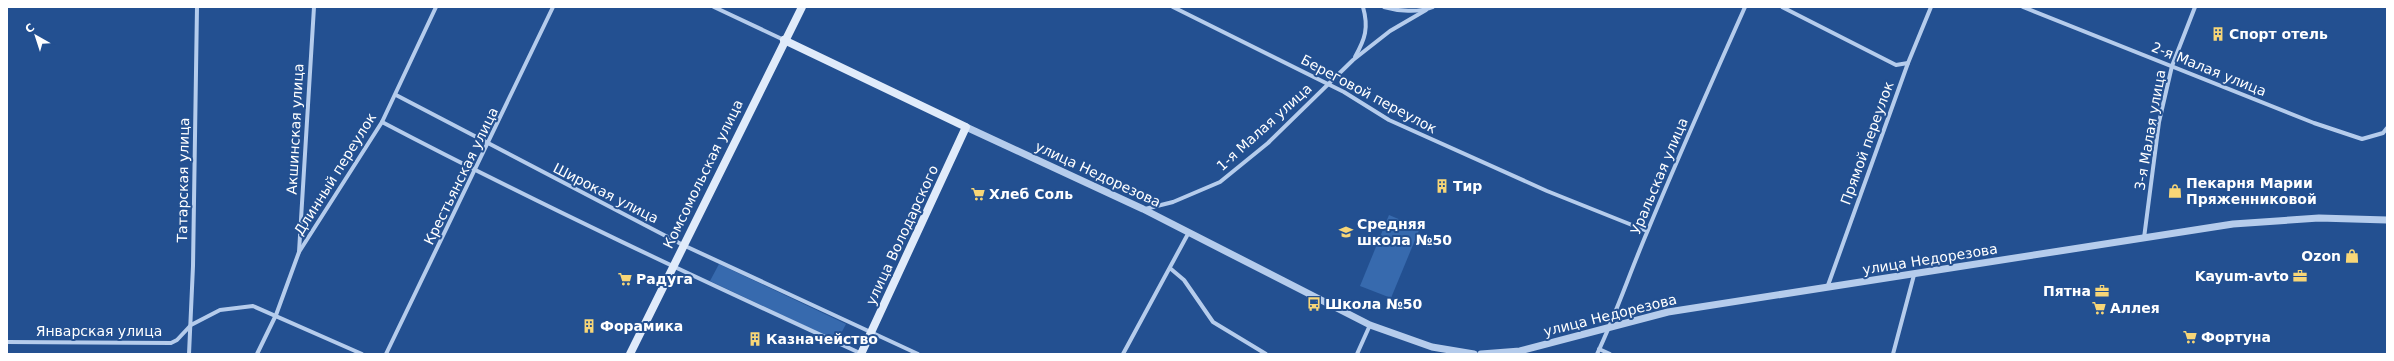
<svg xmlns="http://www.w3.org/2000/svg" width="2394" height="361" viewBox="0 0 2394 361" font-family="'DejaVu Sans',sans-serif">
	<rect width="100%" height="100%" fill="#235091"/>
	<g fill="#376aae">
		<path d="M1389,215l31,13 -29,70 -31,-12z"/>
		<path d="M719,264l127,60 -9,17 -127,-60z"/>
	</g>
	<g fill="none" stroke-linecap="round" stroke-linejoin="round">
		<g stroke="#b5ccec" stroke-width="4">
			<path d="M714,7l70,33"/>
			<path d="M1173,7l171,85 45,28 158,71 100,40"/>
			<path d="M1384,7c14,4 34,6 49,0"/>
			<path d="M1782,7l114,58 12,-2"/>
			<path d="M2023,7l291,116 48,16 21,-6 4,-5"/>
			<path d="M1355,57c10,-18 14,-29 8,-50"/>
			<path d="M396,95l287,150 235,109"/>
			<path d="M382,122c158,83 319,158 480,232"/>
			<path d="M1145,209l28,-7 47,-20 48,-39 85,-83 37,-29 36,-21"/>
			<path d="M2144,238l15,-116 13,-56 23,-59"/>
			<path d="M299,252l15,-245"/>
			<path d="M1171,269l13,11 29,42 53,32"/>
			<path d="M1827,288l81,-225 23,-56"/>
			<path d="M7,342l164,1 6,-3 14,-15 29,-15 33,-4 109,48"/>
			<path d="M1599,349l11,5"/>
			<path d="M189,354l4,-88 4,-259"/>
			<path d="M257,354l19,-39 23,-63 83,-130 54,-115"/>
			<path d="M386,354l167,-347"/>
			<path d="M1123,354l66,-122"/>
			<path d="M1357,354l13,-29"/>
			<path d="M1597,354c19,-40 33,-82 51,-124 31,-75 64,-149 97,-223"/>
			<path d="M1893,354l21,-79"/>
		</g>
		<g stroke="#b5ccec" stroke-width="7">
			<path d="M966,127l177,82 227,116 62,22 42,7"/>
			<path d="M1481,354l39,-3 148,-39 565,-88 86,-6 68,2"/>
		</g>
		<g stroke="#e0ebfa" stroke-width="8">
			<path d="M784,40l182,87 -105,227"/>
			<path d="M630,354l172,-347"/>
		</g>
	</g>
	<defs>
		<symbol id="building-bare" viewBox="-9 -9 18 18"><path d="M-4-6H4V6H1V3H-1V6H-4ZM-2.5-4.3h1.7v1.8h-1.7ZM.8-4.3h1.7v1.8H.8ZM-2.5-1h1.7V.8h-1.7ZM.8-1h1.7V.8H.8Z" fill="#f8d677" stroke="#235091" stroke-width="2.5" paint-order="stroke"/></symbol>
		<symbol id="shop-bare" viewBox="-9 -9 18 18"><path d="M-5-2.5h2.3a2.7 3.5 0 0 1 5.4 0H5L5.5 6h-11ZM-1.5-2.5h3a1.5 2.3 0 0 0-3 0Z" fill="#f8d677" stroke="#235091" stroke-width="2.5" paint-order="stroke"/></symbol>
		<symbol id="supermarket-bare" viewBox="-9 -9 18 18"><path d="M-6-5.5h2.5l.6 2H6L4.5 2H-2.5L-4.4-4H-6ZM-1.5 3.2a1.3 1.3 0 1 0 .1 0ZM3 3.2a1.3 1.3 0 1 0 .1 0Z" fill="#f8d677" stroke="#235091" stroke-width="2.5" paint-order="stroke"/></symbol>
		<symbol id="school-bare" viewBox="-9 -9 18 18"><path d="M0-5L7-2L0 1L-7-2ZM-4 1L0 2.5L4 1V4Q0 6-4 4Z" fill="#f8d677" stroke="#235091" stroke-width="2.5" paint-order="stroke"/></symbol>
		<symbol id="office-bare" viewBox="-9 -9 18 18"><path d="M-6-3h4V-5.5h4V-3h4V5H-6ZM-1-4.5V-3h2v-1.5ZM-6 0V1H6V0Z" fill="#f8d677" stroke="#235091" stroke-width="2.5" paint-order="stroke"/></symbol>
		<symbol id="bus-bare" viewBox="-9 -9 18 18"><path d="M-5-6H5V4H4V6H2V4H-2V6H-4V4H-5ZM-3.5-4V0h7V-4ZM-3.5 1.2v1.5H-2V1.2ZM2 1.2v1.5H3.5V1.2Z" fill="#f8d677" stroke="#235091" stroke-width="2.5" paint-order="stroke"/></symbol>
	</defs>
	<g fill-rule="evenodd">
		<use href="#building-bare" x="2208" y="24" width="20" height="20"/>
		<use href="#building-bare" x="1432" y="176" width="20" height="20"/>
		<use href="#shop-bare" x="2165" y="181" width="20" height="20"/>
		<use href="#supermarket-bare" x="968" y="184" width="20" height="20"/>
		<use href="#school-bare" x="1336" y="222" width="20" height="20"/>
		<use href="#shop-bare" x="2342" y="246" width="20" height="20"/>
		<use href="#office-bare" x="2290" y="266" width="20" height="20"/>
		<use href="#supermarket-bare" x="615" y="269" width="20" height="20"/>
		<use href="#office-bare" x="2092" y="281" width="20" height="20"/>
		<use href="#bus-bare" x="1304" y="294" width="20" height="20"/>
		<use href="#supermarket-bare" x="2089" y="298" width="20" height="20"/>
		<use href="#building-bare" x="579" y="316" width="20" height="20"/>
		<use href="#supermarket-bare" x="2180" y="327" width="20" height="20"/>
		<use href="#building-bare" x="745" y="329" width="20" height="20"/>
	</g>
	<g text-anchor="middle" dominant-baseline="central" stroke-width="4" stroke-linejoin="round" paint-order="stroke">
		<g font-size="14" font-weight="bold" fill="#fff" stroke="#235091" text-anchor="start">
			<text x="2229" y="34">Спорт отель</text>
			<text x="2186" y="183">Пекарня Марии<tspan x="2186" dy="16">Пряженниковой</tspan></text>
			<text x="1453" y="186">Тир</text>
			<text x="989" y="194">Хлеб Соль</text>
			<text x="1357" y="224">Средняя<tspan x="1357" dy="16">школа №50</tspan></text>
			<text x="2341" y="256" text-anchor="end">Ozon</text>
			<text x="2289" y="276" text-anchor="end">Kayum-avto</text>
			<text x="636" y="279">Радуга</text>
			<text x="2091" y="291" text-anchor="end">Пятна</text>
			<text x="1325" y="304">Школа №50</text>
			<text x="2110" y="308">Аллея</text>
			<text x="600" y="326">Форамика</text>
			<text x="2201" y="337">Фортуна</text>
			<text x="766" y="339">Казначейство</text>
		</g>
		<g font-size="14" fill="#fff" stroke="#235091">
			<text transform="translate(2209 69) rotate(22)">2-я Малая улица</text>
			<text transform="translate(1369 94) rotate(28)">Береговой переулок</text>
			<text transform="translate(1264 127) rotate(-42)">1-я Малая улица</text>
			<text transform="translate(295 129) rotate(-87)">Акшинская улица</text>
			<text transform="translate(2150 130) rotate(-80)">3-я Малая улица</text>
			<text transform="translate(1867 143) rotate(-70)">Прямой переулок</text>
			<text transform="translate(335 174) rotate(-58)">Длинный переулок</text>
			<text transform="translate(703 174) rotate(-64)">Комсомольская улица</text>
			<text transform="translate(1098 174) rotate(25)">улица Недорезова</text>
			<text transform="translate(461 176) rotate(-64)">Крестьянская улица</text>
			<text transform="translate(1659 176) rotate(-67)">Уральская улица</text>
			<text transform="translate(183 180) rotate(-89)">Татарская улица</text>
			<text transform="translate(606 193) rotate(27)">Широкая улица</text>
			<text transform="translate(902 235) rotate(-65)">улица Володарского</text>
			<text transform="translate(1930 259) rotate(-9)">улица Недорезова</text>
			<text transform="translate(1610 315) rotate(-14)">улица Недорезова</text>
			<text x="99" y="331">Январская улица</text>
		</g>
	</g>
	<rect width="2394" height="361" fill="none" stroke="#ffffff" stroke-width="16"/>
	<g transform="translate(36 36) rotate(321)" stroke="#235091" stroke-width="3" paint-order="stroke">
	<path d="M0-3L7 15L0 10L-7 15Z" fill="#ffffff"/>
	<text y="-6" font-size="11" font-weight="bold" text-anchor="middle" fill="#ffffff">С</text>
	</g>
</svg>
